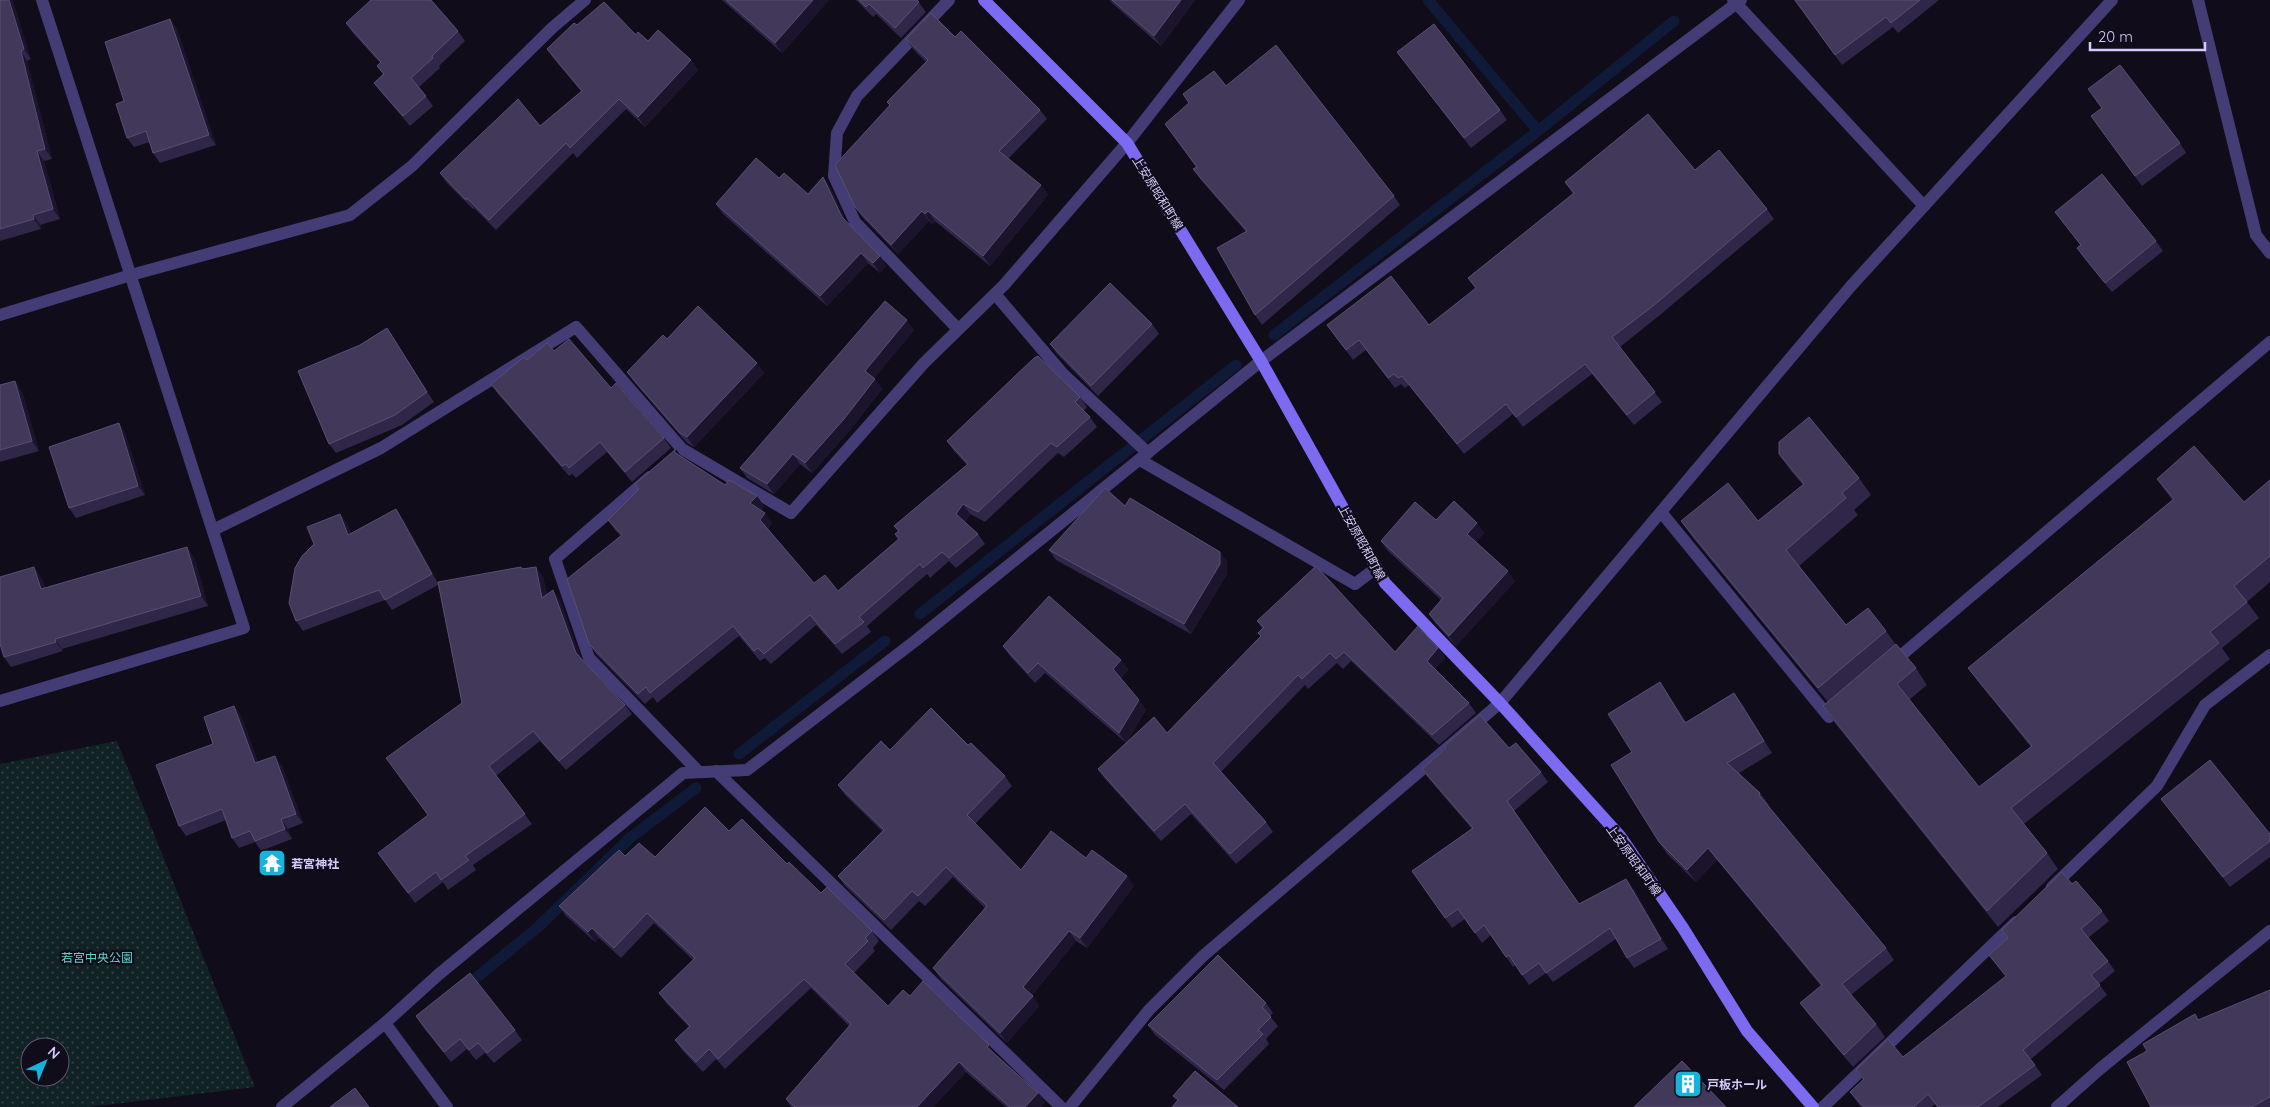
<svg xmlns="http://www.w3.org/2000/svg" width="2270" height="1107" viewBox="0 0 2270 1107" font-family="Quicksand,'Noto Sans JP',sans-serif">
	<defs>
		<pattern id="park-dots" width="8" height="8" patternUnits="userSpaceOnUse" patternTransform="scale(1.25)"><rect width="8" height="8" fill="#102224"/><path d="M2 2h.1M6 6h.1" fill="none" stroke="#324145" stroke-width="1.8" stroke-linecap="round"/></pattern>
	</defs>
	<rect width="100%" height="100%" fill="#100c1a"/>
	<path fill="url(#park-dots)" fill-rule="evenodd" d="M117,741l138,346 -166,20h-89v-343zM30,1047h30v30h-30z"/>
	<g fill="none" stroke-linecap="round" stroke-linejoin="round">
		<g stroke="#0e1a37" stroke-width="11">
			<path d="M1428,0l110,131"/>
			<path d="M1274,335l264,-204 136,-110"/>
			<path d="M920,614l316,-249"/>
			<path d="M739,754l146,-113"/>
			<path d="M464,988l73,-60 93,-90 66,-50"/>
		</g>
		<g stroke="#443c75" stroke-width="12">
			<path d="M949,0l-92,96 -20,37 -3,43 21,46 103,107"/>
			<path d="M1733,0l191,206"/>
			<path d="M2198,0l58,235 14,18"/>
			<path d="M995,294l68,80 85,79"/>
			<path d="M0,315l131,-40 219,-60 62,-49 140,-138 33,-28"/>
			<path d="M1140,460l215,124 21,-16"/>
			<path d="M650,477l-95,82 34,99 110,114"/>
			<path d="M1661,512l168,205 13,-11"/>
			<path d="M213,530l168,-82 195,-121 106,122 109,64 133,-150 80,-78 123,-142 112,-143"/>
			<path d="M1891,664l379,-322"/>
			<path d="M0,701l244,-73 -202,-628"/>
			<path d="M716,771l345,336"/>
			<path d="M2052,887l105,-101 48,-81 65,-50"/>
			<path d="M385,1023l62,84"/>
			<path d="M282,1107l103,-84 53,-48 245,-202 64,-3 168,-129 346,-280 480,-361"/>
			<path d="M1070,1107l79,-97 54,-54 297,-253 351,-417 261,-286"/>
			<path d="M1823,1107l193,-185"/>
			<path d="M2057,1107l44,-39 169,-137"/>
		</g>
		<path stroke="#7c6bf0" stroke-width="12" d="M984,0l143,143 134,218 124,222 115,120 120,133 63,92 64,103 66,76"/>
	</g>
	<g fill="#302647">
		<path d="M0,0l31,59 -4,2 25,98 -8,2 16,58 -20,6 1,4 -41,12z"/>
		<path d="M722,0h107l-47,53z"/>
		<path d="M856,0h61l9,12 -25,26 -25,-24 -3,3z"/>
		<path d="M1109,0h86l-34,46 -48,-42z"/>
		<path d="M1794,0h145l-41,33 -5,-6 -51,38z"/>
		<path d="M170,19l7,10 39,116 -56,18 -7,-10 -3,-11 -16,5 -7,-9 -3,-37z"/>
		<path d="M346,23l112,8 7,10 -26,25 1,2 -21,19 14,19 -23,20 -29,-34 -7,-9 9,-9 -6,-8 3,-3 -27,-30z"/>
		<path d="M577,25l59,10 55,25 7,10 -53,57 -19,-18 -49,49 -4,-5 -77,77 -22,-22 -1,1 -26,-26 -7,-10 100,-47 41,-35 -27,-32 -7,-10z"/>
		<path d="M955,37l85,73 7,9 -39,40 33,26 7,10 -58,71 -55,-45 -3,3 -3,-3 -31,33 -36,-37 -7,-10 34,-102 -2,-3 39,-40 -13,-13 -7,-10z"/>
		<path d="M1397,52l103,58 7,10 -36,28z"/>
		<path d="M1226,86l168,110 6,9 -138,120 -7,-10 -9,-83 -46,-53 -7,-10 3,-2 -31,-43z"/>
		<path d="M2102,108l78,35 6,10 -44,33 -44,-60z"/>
		<path d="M1695,170l72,39 7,10 -114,96 -40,32 42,55 -28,23 -42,-51 -69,53 -10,-13 -49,40 -55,-69 -4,3 -4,-4 -6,4 -29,-38 -13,10 -26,-35h102l47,-37 -8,-10 105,-84 -8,-12z"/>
		<path d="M823,177l7,10 16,35 34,34 6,10 -6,7 -12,-10 -41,43 -104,-92 -7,-10 63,-26 29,16z"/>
		<path d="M2055,212l101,29 7,10 -51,41 -28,-34 -7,-10 3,-3z"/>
		<path d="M1152,324l7,10 -61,62 -41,-42 -7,-10z"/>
		<path d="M387,328l47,74 -32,23 -66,28 -7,-9 31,-99z"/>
		<path d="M914,330l-40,48 8,11 -31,40 -39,44 -12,-9 -26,30 -27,-16 -7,-10z"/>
		<path d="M667,339l90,24 7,10 -70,74 -7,-4 -53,-61 -7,-10z"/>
		<path d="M554,351l57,37 53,50 7,10 -39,34 -25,-30 -31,26 -4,-4 -3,2 -71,-82 -7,-10 36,-24z"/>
		<path d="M0,385l22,6 17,60 -39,11z"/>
		<path d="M1080,397l7,10 -3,4 6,6 7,10 -33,30 -6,-4 -73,69 -15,-8 -5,8 13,12 7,10 -29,24 -7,-7 -19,17 -3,-4 -60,52 4,6 -29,22 -26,-29 -45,39 -6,-6 -5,3 -21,-25 -82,67 -4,-6 -8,7 -49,-50 -7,-10 32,-108 -6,-6 -7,-10 31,-31 -4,-5 41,-35 5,8 44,28 32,11 7,10 -3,4 11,13 -4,6 46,54 24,8 60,-52 -3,-5 3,-3 -4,-5 73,-61 -13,-14 -7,-10z"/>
		<path d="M125,433l20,62 -69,23 -7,-10z"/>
		<path d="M1779,454l80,24 12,17 -17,15 4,5 -59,51 47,59 40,6 10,14 20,23 11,17 -18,15 70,87 52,-40 -51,-63 -12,-16 204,-168 -15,-21 87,23 26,-22v102l-23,20 12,16 -37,30 8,11 -206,165 23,29 11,16 -60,58 -163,-204 -12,-17 5,-4 -135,-164 -12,-17h77l45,-36 -12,-14z"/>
		<path d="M1125,506l102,55v13l-36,60 -135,-74 -7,-10z"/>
		<path d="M340,514l7,10 4,9 52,-14 35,64 98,-16 7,10 4,18 13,5 21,59 44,46 7,9 -66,56 -26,-29 -44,35 36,48 -59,41 3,5 -28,20 -5,-8 -28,21 -30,-41 43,-46 34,-113 -24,-118 -46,25 -7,-10 -82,31 -7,-10 18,-77z"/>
		<path d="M1436,520l41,3 7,10 -8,9 39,39 -59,65 -20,-22 -7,-10 12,-14 -53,-49 -7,-10z"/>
		<path d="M194,557l14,49 -146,43 1,2 -52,16 -7,-10 37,-80 4,11z"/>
		<path d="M1257,621l138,31 43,-4 7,10 -10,11 34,34 7,10 -37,32 -88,-84 -8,8 -6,-6 -29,26 -3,-4 -84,87 45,50 7,10 -37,32 -45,-50 -30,27 -56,-62 -7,-10 69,-36 94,-97 -3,-3 4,-4z"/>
		<path d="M1003,646l118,14 7,10 -7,8 25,32 -20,33 -81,-70 -10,10 -25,-27z"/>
		<path d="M1660,682l8,12 18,28 57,-17 29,48 -33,20 21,20 9,12 -1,1 118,142 8,12 -43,35 25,29 9,13 -32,30 -44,-52 -9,-12 21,-17 -104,-126 -21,22 -29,-28 -8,-12z"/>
		<path d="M234,706l7,10 17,46 24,4 21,57 -15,6 4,10 -31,12 -6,-9 -16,6 -7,-10 -6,-18 -40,16 -7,-10 34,-82z"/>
		<path d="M968,745l37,31 7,10 -37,38 46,46 65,-12 48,28 -47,62 -11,-7 -44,54 7,11 -32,37 -67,-65 -7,-10 52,-60 -32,-31 -28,29 -6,-5 -28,29 -46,-44 -7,-10 44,-45 -37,-36 -7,-10 52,-35z"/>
		<path d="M1444,746l65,2 32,24 7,10 -34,29 65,93 54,-16 35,61 -34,19 -7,-10 -11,-19 -63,43 -7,-9 -17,12 -14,-20 -2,2 -22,-32 -9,8 -17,-24 -13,9 -40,-57 60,-42 -43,-50 -7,-10 23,-21z"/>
		<path d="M2161,799l109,35v23l-40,30 -62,-79z"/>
		<path d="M729,831l58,33 34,29 51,38 7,10 -6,7 2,3 -21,22 34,33 22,-10 86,59 42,38 7,9 -5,5h-34l-40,-35 -33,35h-142l-5,-8 63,-73 -38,-38 -86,81 -9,-10 -13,13 -21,-22 -7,-10 14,-13 -23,-24 -7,-10 34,-33 -39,-37 -33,35 -22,-20 -4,4 -29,-26 -7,-10 66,-50 30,1z"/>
		<path d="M2072,884l30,27 7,10 -21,17 20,23 7,10 -16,13 8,11 -76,64 11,16 -44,32h-61l-2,-3 -3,3h-71l-4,-5 -7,-10 13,-12 -7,-10 47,-13 103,-80 -17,-22 19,-16 -6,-9z"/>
		<path d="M2270,990v117h-119l44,-93 4,6z"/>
		<path d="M1266,1003l7,10 -3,3 8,10 -12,13 3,5 -45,46 -69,-55 -7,-10z"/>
		<path d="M416,1016l99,14 7,10 -28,23 -9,-10 -9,7 -9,-11 -16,13 -29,-36z"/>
	</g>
	<g fill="#1c142d">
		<path d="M9,0h4l18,59 -7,-10z"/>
		<path d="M813,0h16l-47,53 -7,-10z"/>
		<path d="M1181,0h14l-34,46 -7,-10z"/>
		<path d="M170,19l7,10 39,116 -7,-10z"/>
		<path d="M21,51l6,10 25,98 -7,-10z"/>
		<path d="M691,60l7,10 -53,57 -7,-10z"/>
		<path d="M37,151l7,10 16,58 -7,-10z"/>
		<path d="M823,177l7,10 19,40 -7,-10z"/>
		<path d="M1041,185l7,10 -58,71 -7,-10z"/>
		<path d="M922,211l7,10 -31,33 -7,-9z"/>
		<path d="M928,211l7,10 -3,3 -7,-10z"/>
		<path d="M33,215l7,10 1,4 -7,-10z"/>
		<path d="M861,253l7,10 -41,43 -7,-10z"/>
		<path d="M880,256l6,10 -6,7 -7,-10z"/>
		<path d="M907,320l7,10 -42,51 -7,-10z"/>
		<path d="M387,328l7,10 40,64 -7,-10z"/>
		<path d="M757,363l7,10 -70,74 -7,-10z"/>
		<path d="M875,379l7,10 -31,40 -39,44 -7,-10z"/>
		<path d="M15,381l7,10 17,60 -7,-10z"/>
		<path d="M119,423l6,10 20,62 -7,-9z"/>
		<path d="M676,449l7,10 -9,-7z"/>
		<path d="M793,454l7,10 -26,30 -7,-10z"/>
		<path d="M757,496l7,10 -7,7 -7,-10z"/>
		<path d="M963,504l7,10 -7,10 -7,-10z"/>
		<path d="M396,509l7,10 36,65 -7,-10z"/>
		<path d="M765,513l7,10 -5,7 -7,-10z"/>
		<path d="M340,514l7,10 8,21 -7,-10z"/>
		<path d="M1477,523l7,10 -10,11 -7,-10z"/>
		<path d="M187,547l7,10 14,49 -7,-10z"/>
		<path d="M1220,552l7,9v13l-36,60 -7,-10z"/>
		<path d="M34,567l7,10 7,22 -7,-10z"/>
		<path d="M536,567l7,10 6,31 -7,-10z"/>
		<path d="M1508,571l7,10 -59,65 -7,-10z"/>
		<path d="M553,590l7,10 23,63 -7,-10z"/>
		<path d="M55,639l7,10 1,2 -7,-9z"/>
		<path d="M1438,648l7,10 -11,12 -7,-9z"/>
		<path d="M1121,660l7,10 -8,9 -7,-10z"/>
		<path d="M1660,682l8,12 25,41 -8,-12z"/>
		<path d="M1734,693l9,12 29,48 -8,-12z"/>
		<path d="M1139,700l7,10 -20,33 -7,-10z"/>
		<path d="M234,706l7,10 21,57 -7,-10z"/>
		<path d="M275,756l7,10 21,57 -7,-9z"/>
		<path d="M281,819l7,10 4,10 -7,-10z"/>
		<path d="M1708,848l9,12 -21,22 -9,-12z"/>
		<path d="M1127,876l7,10 -47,62 -7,-10z"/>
		<path d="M1626,879l7,9 35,61 -7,-10z"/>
		<path d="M592,928l7,10 -4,4 -7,-10z"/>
		<path d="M1069,931l7,10 -46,56 -7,-10z"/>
		<path d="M1033,996l6,10 -32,37 -7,-10z"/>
		<path d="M989,1045l7,10 -9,-8z"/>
		<path d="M959,1062l7,10 -33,35h-16z"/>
		<path d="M1038,1093l7,9 -5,5h-15z"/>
	</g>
	<g fill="#42385a" stroke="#594f73">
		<path d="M0,0h9l15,49 -3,2 24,98 -8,2 16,58 -20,6 1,4 -34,10z"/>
		<path d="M371,0h60l27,31 -26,25 1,2 -22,20 15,18 -23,20 -29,-33 10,-9 -7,-8 4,-4 -35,-39z"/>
		<path d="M726,0h87l-38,43z"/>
		<path d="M859,0h58l2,2 -24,26 -26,-24 -3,3z"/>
		<path d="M1112,0h69l-27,36z"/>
		<path d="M1795,0h125l-29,23 -5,-6 -51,38z"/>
		<path d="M604,2l32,33 2,-3 10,9 10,-11 33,30 -53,57 -19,-18 -49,49 -4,-5 -77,77 -22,-22 -1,2 -26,-27 78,-74 22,27 42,-35 -35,-42 27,-26 3,2z"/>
		<path d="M931,13l24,24 6,-6 79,79 -41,41 42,34 -58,71 -55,-45 -3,3 -3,-3 -31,34 -36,-38 -20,-42 55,-60 -3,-3 41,-42 -22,-21z"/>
		<path d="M170,19l39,116 -56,18 -7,-22 -19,7 -11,-34 8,-3 -19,-59z"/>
		<path d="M1434,24l66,86 -36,28 -67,-86z"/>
		<path d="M1276,45l118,151 -139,119 -38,-67 30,-17 -54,-62 4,-2 -32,-43 24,-21 -6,-9 31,-23 12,15z"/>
		<path d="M2120,65l60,78 -45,33 -44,-60 11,-8 -14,-19z"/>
		<path d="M1648,114l47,56 24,-20 48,59 -114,97 -41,31 43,55 -28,23 -42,-51 -69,53 -10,-13 -49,40 -55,-68 -4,2 -4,-4 -6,4 -29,-38 -13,10 -19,-25 64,-49 38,49 47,-37 -8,-10 106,-85 -9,-11z"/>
		<path d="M756,158l23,20 5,-5 24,21 15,-17 19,40 38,39 -7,7 -12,-10 -41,43 -104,-92z"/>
		<path d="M2102,174l54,67 -51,42 -28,-35 4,-3 -26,-33z"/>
		<path d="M1110,283l42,41 -61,62 -41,-42z"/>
		<path d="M885,301l22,19 -42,51 10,8 -31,40 -39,44 -12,-9 -26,30 -27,-16z"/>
		<path d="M698,306l59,57 -70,74 -7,-4 -53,-61 36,-37 4,4z"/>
		<path d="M387,328l40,64 -32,23 -66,29 -31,-73 62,-26z"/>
		<path d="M569,339l42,49 5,-5 48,55 -39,34 -25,-30 -31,26 -3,-4 -4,2 -71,-82 33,-27 3,3 20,-17 7,8z"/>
		<path d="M1038,356l42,41 -5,5 15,15 -33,30 -6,-4 -73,69 -15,-8 -7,10 22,20 -29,24 -7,-6 -19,16 -3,-4 -61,53 5,5 -29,22 -25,-29 -46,39 -6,-6 -4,3 -21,-25 -83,67 -4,-6 -8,7 -49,-50 -22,-65 55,-44 -14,-15 31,-31 -4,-5 41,-35 -2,3 51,33 4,-5 28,16 -7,7 15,10 -5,7 54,63 11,-8 13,16 61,-52 -4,-5 4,-3 -5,-5 74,-62 -21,-23 87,-83z"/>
		<path d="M15,381l17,60 -32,9v-65z"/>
		<path d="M1809,417l50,61 -17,15 4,5 -60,52 60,75 22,-17 18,23 -68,57 -137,-167 47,-38 30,38 46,-37 -25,-30v-12z"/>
		<path d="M119,423l19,63 -69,22 -20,-61z"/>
		<path d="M2194,446l50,56 26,-22v76l-36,30 13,16 -37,30 9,11 -208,165 36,45 -60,58 -164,-205 73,-62 20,24 -19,16 82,103 53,-41 -64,-78 206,-169 -17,-20z"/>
		<path d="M1105,488l20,18 5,-8 90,54v12l-36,60 -135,-74z"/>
		<path d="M1454,501l23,22 -10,11 41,37 -59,65 -20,-22 14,-16 -62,-57 34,-39 21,18z"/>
		<path d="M396,509l36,65 -47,26 -6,-10 -83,31 -7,-18 6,-35 7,-12 12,-12 -7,-17 33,-13 8,21z"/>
		<path d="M187,547l14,49 -146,43 1,3 -52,15 -4,-13v-67l34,-10 7,22z"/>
		<path d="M1316,566l79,86 23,-26 20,22 -11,13 42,42 -37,32 -88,-83 -8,7 -6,-6 -28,26 -4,-4 -85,88 53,59 -36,32 -45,-50 -31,27 -56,-62 56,-52 13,16 94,-97 -3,-3 6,-6 -7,-6z"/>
		<path d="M521,567l1,2 14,-2 6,31 11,-8 23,63 49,52 -66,56 -26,-30 -44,35 36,48 -60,42 4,4 -28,20 -5,-8 -28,21 -30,-40 50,-38 -42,-57 76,-55 -24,-121z"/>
		<path d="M1049,596l72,64 -8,9 26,31 -20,33 -81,-70 -10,10 -25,-27z"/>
		<path d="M1660,682l25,41 49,-30 30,48 -37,22 33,30 -1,2 127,153 -44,36 34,40 -32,31 -44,-52 22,-18 -114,-137 -21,22 -28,-28 -48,-77 21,-13 -24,-38z"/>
		<path d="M234,706l21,57 20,-7 21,58 -15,5 4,10 -30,12 -5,-10 -18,7 -10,-29 -43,17 -23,-61 57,-21 -9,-27z"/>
		<path d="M931,708l37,37 3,-2 34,33 -38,39 54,55 30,-39 35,27 6,-8 35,26 -47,62 -11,-7 -46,56 10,9 -33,37 -67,-65 54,-62 -41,-39 -28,29 -6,-5 -28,29 -46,-44 46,-46 -46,-45 43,-44 9,9z"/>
		<path d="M1480,715l29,33 7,-5 25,29 -34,29 72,103 47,-25 35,60 -34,19 -17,-30 -64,45 -7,-10 -17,12 -13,-20 -3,2 -22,-32 -9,8 -17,-24 -13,9 -33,-47 61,-43 -51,-59 24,-21 -2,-2z"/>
		<path d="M2210,760l60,74v7l-47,36 -62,-78z"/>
		<path d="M705,807l24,24 13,-12 45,45 2,-2 32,31 6,-6 45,44 -7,7 3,3 -23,23 43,42 15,-16 7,6 13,-15 66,64 -2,2 51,46 -13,14h-15l-51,-45 -42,45h-122l-9,-8 65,-75 -47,-45 -86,80 -9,-10 -13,13 -21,-22 15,-14 -31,-33 36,-35 -48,-45 -33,35 -22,-20 -4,4 -29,-26 60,-56 6,6 14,-13 16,14z"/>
		<path d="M2062,872l10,12 4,-3 26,30 -21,18 27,32 -17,14 9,10 -77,65 12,15 -57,42h-40l-10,-13 -14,13h-50l-14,-15 14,-13 -8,-9 32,-31 15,18 103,-81 -17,-21 19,-17 -6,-8z"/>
		<path d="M1218,955l48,48 -4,4 9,10 -13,13 5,4 -46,46 -69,-55z"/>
		<path d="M470,973l45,57 -28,23 -9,-10 -9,7 -9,-11 -16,13 -28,-36z"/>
		<path d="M2270,990v108l-1,-1 -17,10h-101l-24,-45 20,-11 -4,-7 52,-30 3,6z"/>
		<path d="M1682,1061l44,46h-92z"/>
		<path d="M1195,1071l43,36h-66l6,-7 -5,-4z"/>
		<path d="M355,1088l14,19h-39z"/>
	</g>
	<defs>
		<symbol id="temple-square" viewBox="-11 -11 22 22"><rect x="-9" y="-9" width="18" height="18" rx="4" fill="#16b3db" stroke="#100c1a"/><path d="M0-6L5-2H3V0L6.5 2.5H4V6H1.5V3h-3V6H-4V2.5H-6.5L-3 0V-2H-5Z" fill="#fff"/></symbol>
		<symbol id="building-square" viewBox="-11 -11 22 22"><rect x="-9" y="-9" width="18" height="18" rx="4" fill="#16b3db" stroke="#100c1a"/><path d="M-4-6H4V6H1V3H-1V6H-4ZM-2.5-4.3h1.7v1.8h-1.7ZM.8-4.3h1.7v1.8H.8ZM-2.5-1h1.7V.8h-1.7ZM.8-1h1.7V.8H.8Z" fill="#fff"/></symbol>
	</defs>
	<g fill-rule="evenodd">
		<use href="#temple-square" x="256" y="847" width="32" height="32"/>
		<use href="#building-square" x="1672" y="1068" width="32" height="32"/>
	</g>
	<g text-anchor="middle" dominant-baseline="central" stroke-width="4.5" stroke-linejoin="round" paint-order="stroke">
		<g font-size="12" fill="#d5cbfa" stroke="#100c1a">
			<text transform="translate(1158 193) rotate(58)">上安原昭和町線</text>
			<text transform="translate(1362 542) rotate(61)">上安原昭和町線</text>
			<text transform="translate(1634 860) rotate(54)">上安原昭和町線</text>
		</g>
		<g font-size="12" font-weight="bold" fill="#d5cbfa" stroke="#100c1a" text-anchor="start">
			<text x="291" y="863">若宮神社</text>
			<text x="1707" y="1084">戸板ホール</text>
		</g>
		<g font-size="12" fill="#60d1c0" stroke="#100c1a">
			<text x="97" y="957">若宮中央公園</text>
		</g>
	</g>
	<g transform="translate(45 1062) rotate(44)"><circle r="24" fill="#100c1a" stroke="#5f5874"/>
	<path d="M0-4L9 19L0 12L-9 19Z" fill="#16b3db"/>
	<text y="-8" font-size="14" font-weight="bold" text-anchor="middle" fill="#d5cbfa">N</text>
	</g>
	<path d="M2090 42v8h115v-8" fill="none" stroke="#d5cbfa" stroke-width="2.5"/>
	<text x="2098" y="42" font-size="15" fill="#d5cbfa" stroke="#100c1a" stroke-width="4" paint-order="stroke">20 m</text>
</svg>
